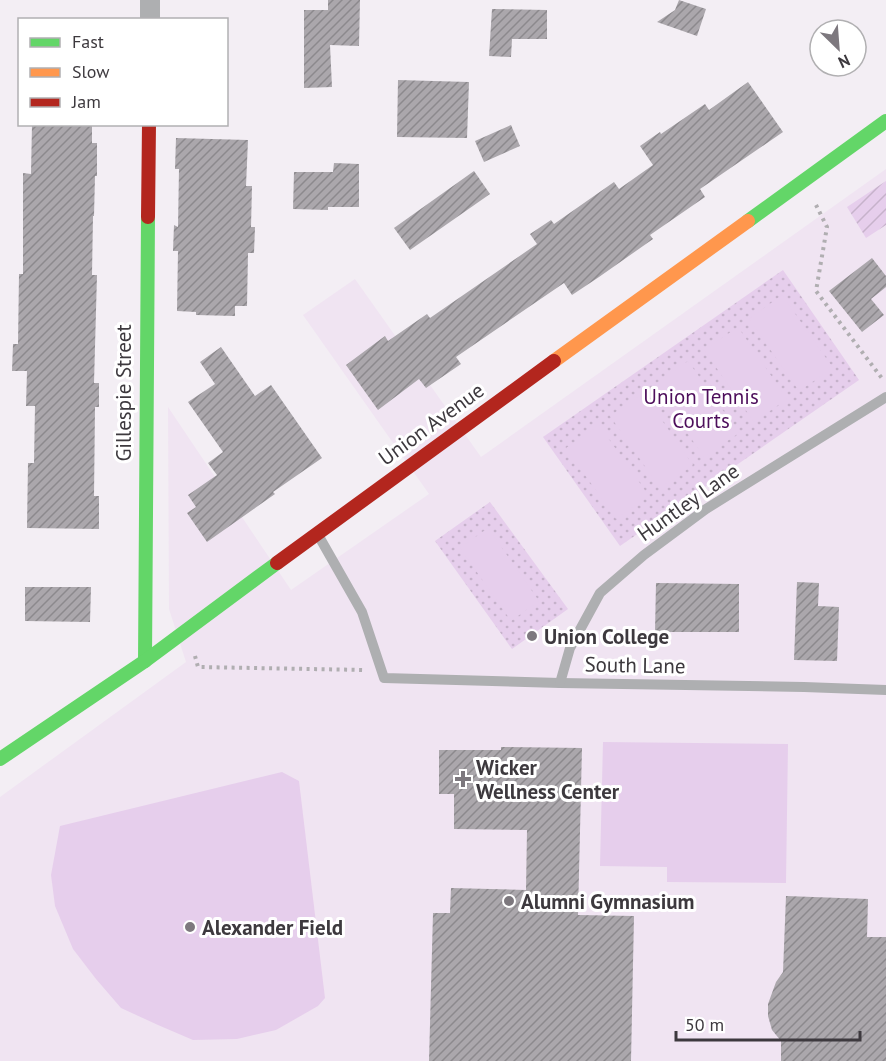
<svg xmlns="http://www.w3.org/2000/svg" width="886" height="1061" viewBox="0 0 886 1061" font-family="'PT Sans',sans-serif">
	<defs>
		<pattern id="grass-dots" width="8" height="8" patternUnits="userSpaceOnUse" patternTransform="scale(1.5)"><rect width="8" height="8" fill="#e6ceec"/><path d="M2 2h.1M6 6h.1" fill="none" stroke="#c6b2cb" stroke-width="1.8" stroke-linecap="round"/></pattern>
		<pattern id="garden-furrows" width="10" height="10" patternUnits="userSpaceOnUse" patternTransform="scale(1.5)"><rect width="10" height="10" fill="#e6ceec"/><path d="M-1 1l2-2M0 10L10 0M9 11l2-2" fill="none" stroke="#c6b2cb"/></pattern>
		<pattern id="building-hatch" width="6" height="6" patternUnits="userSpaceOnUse" patternTransform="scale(1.5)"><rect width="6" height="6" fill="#aba7ac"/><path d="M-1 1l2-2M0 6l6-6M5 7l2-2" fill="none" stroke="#8c898d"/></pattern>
	</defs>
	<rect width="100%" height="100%" fill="#f3eef4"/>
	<path fill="#f0e4f2" d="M886,169v892h-886v-264l186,-135 -17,-53 -1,-202 123,183 138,-96 -126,-179 52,-36 126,178z"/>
	<g fill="url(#grass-dots)">
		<path d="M783,270l76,110 -239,166 -77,-109z"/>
		<path d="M490,502l78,107 -56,40 -77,-108z"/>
	</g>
	<path fill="url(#garden-furrows)" d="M886,181v44l-20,13 -19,-31z"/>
	<g fill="#e6ceec">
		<path d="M782,295l51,73 -34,23 -50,-72z"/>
		<path d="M738,327l49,72 -33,23 -50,-72z"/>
		<path d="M688,361l51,72 -35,24 -50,-72z"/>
		<path d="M643,393l50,72 -33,23 -50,-72z"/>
		<path d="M599,425l50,71 -33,23 -50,-71z"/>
		<path d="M488,528l51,73 -28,20 -51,-73z"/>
		<path d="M603,742l185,2 -2,139 -119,-1v-15l-67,-1z"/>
		<path d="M282,772l17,9 26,217 -7,8 -42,24 -39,9 -44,1 -35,-15 -37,-17 -25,-29 -23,-30 -18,-43 -4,-31 9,-49z"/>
	</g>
	<g fill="url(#building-hatch)">
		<path d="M328,0h32l-1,46 -29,-1 2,42 -28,1v-78h24z"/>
		<path d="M679,0l27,9 -9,27 -40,-14 18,-12z"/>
		<path d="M492,9l55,1v29h-35l-1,18 -22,-1z"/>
		<path d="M398,80l71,2 -2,56 -70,-1z"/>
		<path d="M748,82l35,50 -83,57 5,8 -55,38 3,4 -54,38 -27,18 -8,-12 -108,74 5,7 -35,24 -7,-9 -41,31 -32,-45 39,-29 3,5 39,-27 3,4 107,-74 -7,-10 21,-14 3,4 60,-42 5,7 34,-24 -13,-19 20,-14 1,2 44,-30 4,6z"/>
		<path d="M32,124h60v19h5v33h-2l-1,40h-1l-1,59h5l-3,108h5v24h-4l-1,89h5v33l-72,-1 1,-65h6l1,-57h-9l1,-35h-15l1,-27h5l1,-70h4v-101l8,1z"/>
		<path d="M511,125l9,21 -36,16 -9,-21z"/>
		<path d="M176,138l72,2 -2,46h6l-1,41h4l-1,26h-6l-1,53h-12v10l-39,-1v-3l-19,-1 1,-60h-5l1,-26 4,2 1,-58h-4z"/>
		<path d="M334,163l25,1v43h-31v3l-35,-1 1,-37h39z"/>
		<path d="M474,171l16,23 -80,56 -16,-22z"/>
		<path d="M872,258l14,18v11l-15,12 13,16 -22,17 -33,-41z"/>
		<path d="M221,347l34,49 16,-11 51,73 -49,34 2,2 -68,48 -20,-29 9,-6 -8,-12 29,-20 -9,-12 15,-11 -35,-50 27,-18 -15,-22z"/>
		<path d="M797,582l22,1 -1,23 21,1 -2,54 -43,-1z"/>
		<path d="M656,583l83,1v48h-84z"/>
		<path d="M25,587h66l-1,35 -65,-1z"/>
		<path d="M501,747l81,1 -4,167 56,1 -3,145h-202l4,-148h17l1,-25 75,2 1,-60 -73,-1v-35h-15v-44h62z"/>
		<path d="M786,896l82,3 -1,38h19v124h-105v-20l-9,-11 -4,-14v-12l8,-22 7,-10z"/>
	</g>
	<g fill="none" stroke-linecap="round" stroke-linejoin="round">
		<g stroke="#b0aeb1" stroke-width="4" stroke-dasharray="3 4.5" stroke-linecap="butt">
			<path d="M816,205l11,22 -11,64 68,90"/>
			<path d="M195,656l3,11 167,3"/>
		</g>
		<g stroke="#aeafb1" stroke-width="10">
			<path d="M317,533l45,79 22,66 176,5 244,4 82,3"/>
			<path d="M560,683l10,-35 30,-55 44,-38 62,-46 180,-112"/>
		</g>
		<path stroke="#aeafb1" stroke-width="20" d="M150,20v-20"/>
		<g stroke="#63d668" stroke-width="14">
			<path d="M748,221l138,-100"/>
			<path d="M145,661l3,-444"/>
			<path d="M0,759l145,-98 132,-98"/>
		</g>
		<path stroke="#ff974d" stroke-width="14" d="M554,361l194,-140"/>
		<g stroke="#b3261e" stroke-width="14">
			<path d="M148,217l1,-93"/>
			<path d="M277,563l277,-202"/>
		</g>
	</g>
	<g fill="#7d787e" stroke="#fff" stroke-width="2">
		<circle cx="532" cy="636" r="6"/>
		<path d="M460 770h6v6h6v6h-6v6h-6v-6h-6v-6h6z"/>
		<circle cx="509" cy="901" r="6"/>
		<circle cx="190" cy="927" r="6"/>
	</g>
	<g text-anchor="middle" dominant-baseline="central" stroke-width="6" stroke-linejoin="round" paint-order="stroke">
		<g font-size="21" fill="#3d393e" stroke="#fff">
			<text transform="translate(123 393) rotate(-90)">Gillespie Street</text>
			<text transform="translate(431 424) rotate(-36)">Union Avenue</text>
			<text transform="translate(688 502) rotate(-35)">Huntley Lane</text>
			<text transform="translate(635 665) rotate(1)">South Lane</text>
		</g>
		<g font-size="21" fill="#4d0e5b" stroke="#fff">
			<text x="701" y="396">Union Tennis<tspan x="701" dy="24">Courts</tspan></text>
		</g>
		<g font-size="21" font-weight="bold" fill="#3d393e" stroke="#fff" text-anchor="start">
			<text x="544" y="636">Union College</text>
			<text x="476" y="767">Wicker<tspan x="476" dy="24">Wellness Center</tspan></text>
			<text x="521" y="901">Alumni Gymnasium</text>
			<text x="202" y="927">Alexander Field</text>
		</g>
	</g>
	<rect x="18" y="18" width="210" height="108" fill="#ffffff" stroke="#b1b0b2" stroke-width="1.5"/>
	<rect x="30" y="38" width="30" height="9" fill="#63d668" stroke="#b1b0b2" stroke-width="1.5"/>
	<text x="72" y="48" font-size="18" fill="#3d393e">Fast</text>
	<rect x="30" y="68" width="30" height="9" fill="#ff974d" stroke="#b1b0b2" stroke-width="1.5"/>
	<text x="72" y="78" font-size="18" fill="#3d393e">Slow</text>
	<rect x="30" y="98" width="30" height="9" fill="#b3261e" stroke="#b1b0b2" stroke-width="1.5"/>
	<text x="72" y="108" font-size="18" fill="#3d393e">Jam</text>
	<g transform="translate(838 48) rotate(155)"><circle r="28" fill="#ffffff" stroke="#b1b0b2" stroke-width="1.5"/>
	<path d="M0-4.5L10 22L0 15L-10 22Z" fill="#7d787e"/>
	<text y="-9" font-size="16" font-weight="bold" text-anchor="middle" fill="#3d393e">N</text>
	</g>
	<path d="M676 1031v9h184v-9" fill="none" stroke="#3d393e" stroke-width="3"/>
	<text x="685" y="1031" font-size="18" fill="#3d393e" stroke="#ffffff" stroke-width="4.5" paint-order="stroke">50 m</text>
</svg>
